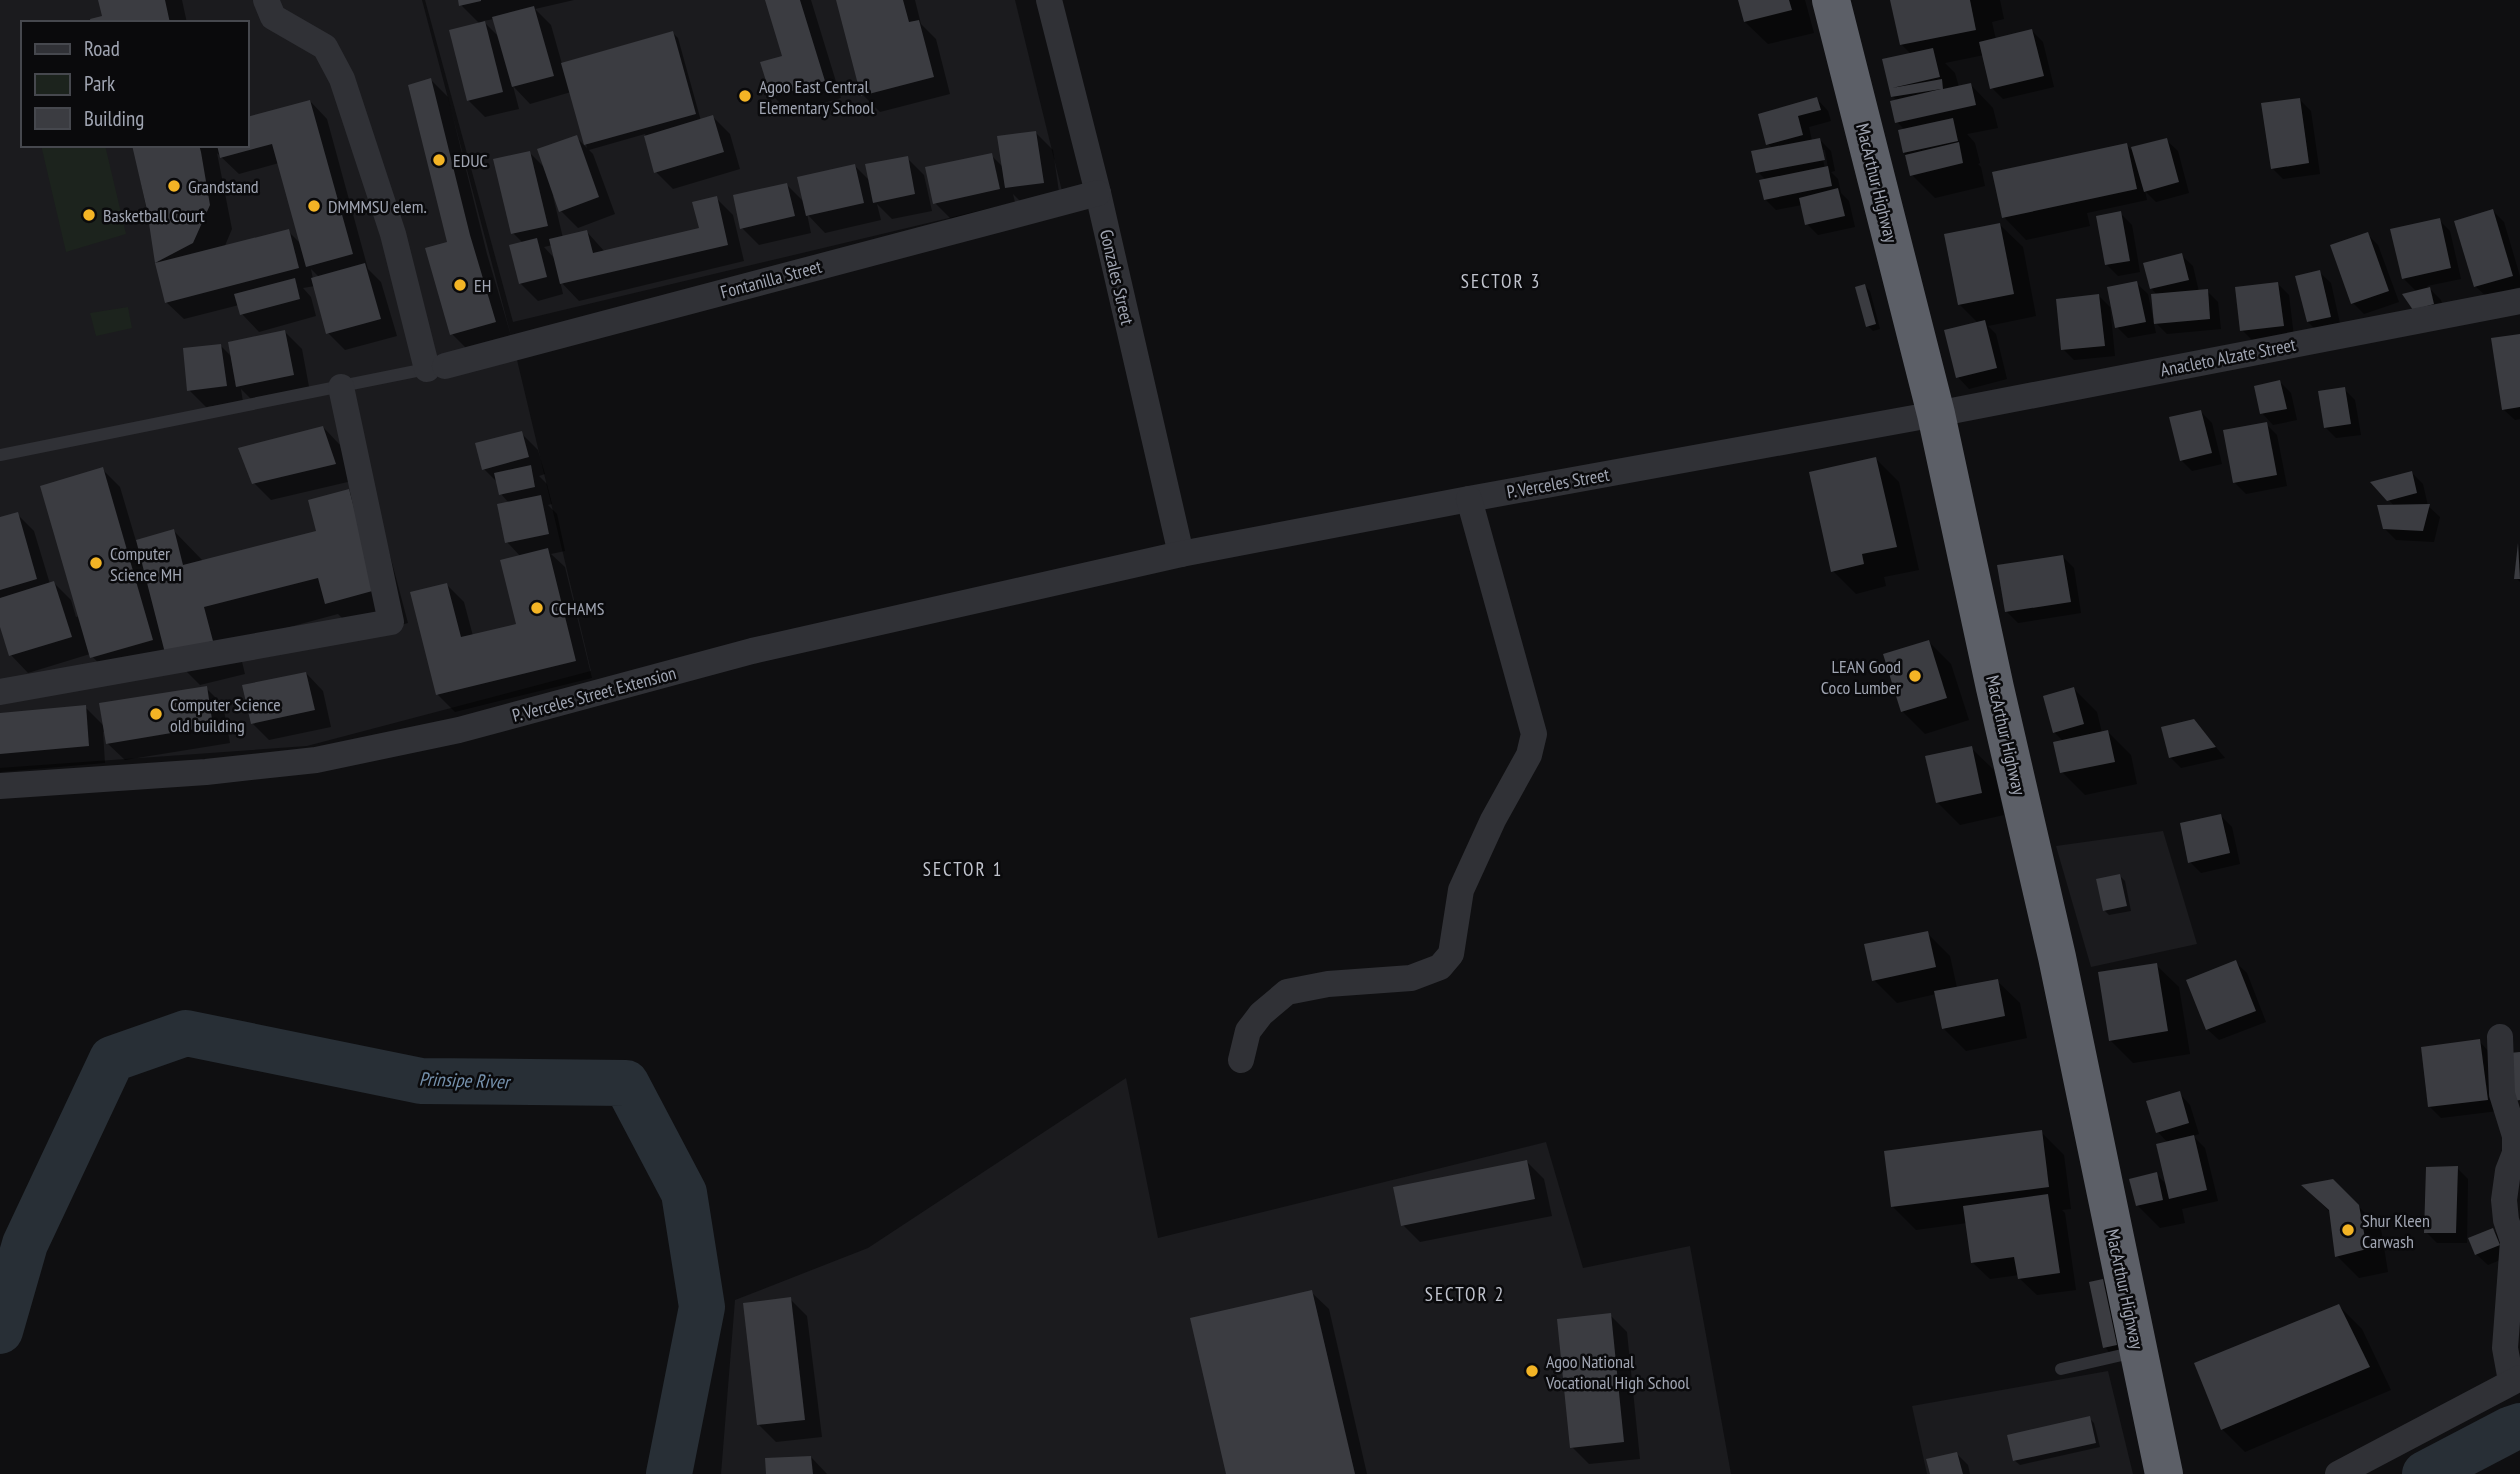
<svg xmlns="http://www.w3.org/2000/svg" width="2520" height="1474" viewBox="0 0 2520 1474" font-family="'PT Sans Narrow',sans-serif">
	<rect width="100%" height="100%" fill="#0f0f11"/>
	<g fill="#1b1b1e" fill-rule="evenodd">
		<path d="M0,0h422l91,343 78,328 -284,75 -307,22zM23,23h224v122h-224z"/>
		<path d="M425,0h590l47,191 -549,131z"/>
		<path d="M2163,831l34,113 -106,23 -35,-121z"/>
		<path d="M1126,1078l32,160 388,-96 37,126 107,-22 41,228h-1010l14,-174 133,-52z"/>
		<path d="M2108,1371l25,103h-206l-15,-68z"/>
	</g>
	<g fill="#1c231d">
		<path d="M41,145h64l21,89 -60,18z"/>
		<path d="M128,307l4,21 -36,8 -6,-23z"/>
	</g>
	<g fill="#0007" fill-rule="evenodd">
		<path d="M100,0h82l5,23h-94l11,-6z"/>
		<path d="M460,0h114l-39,9 16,16 11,39 111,-31 5,5 23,83 12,-4 17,17 10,35 -67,20 -17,-17 -11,-38 -56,16 4,4 22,60 -37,14 -17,-17 -6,-15h-2l10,42 24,-6 18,20 96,-23 15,-31 17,17 11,46 -165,40 -19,-20 3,13 -25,7 -18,-18 3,-40 -10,-10 17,-80 15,15 31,-31 11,11 -16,-56 -41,12 -17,-18 6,23 -34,8 -17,-17 12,-76 -19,-19zM494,19l6,19 -17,-17zM553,245l3,15 -12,-13z"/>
		<path d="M767,0h44l30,98 -51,15 -17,-17 11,-39z"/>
		<path d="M838,0h77l6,24 15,15 14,55 -70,18 -17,-17z"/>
		<path d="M1740,0h65l9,33 -46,11 -23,-22z"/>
		<path d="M1892,0h108l4,19 -12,3 4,18 36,-9 11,11 11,45 -51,12 -11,-11 -8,-33 -39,8 10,10 4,14 12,-2 22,23 5,20 -31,6 8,9 5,20 -2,1 3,3 4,19 -50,12 -23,-23 -8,-23 1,-22 -8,-8 1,-21 -5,-4 -9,-37 28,-5 -11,-11z"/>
		<path d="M431,80l17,17 39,157 25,85 -43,12 -17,-17 -3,-91z"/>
		<path d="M1817,99l11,12 3,10 -22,6 3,14 8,-1 11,11 4,20 -4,1 7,7 3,14 8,8 6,26 -37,8 -11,-11 -5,-19 -26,5 -11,-11 1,-19 -8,-8 15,-23 -5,-5 -8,-29zM1821,150h4l3,18 -3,1z"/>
		<path d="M2300,100l11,11 9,63 -37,5 -11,-11z"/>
		<path d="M310,101l17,18 41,150 13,13 16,54 -52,14 -17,-17 -13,-47 -12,2 8,9 5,19 -57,16 -17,-18 -3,-9 -55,14 -18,-17 -33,-157h114v-26zM217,153l22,21 40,-11 23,82 -14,-14 -64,17 8,-19zM311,269l8,8 -6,2z"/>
		<path d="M1035,132l18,18 7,49 -36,6 -11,-11 3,12 -64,14 -17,-17 56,-48 12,12z"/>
		<path d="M2166,140l12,11 11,42 -33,9 -11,-11 2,9 -60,13 3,13 -64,14 -22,-23 122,-72 9,8z"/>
		<path d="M907,158l17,17 8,36 -40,8 -15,-15 4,16 -56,13 -18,-19 4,19 -52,12 -17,-17 45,-43 18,18 50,-37 15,15z"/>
		<path d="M2493,211l11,11 16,54v11l-33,10 -12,-11z"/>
		<path d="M2120,213l12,12 8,47 -22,4 -11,-11z"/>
		<path d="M2439,220l11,11 11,48 -34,7 14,14 4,15 -20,6 -8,-29 -14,-14z"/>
		<path d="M2000,225l23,22 13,69 -48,10 8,8 11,45 -38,10 -11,-12 21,-53 -20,-20z"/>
		<path d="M2367,234l11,11 21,57 -35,12 -11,-11z"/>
		<path d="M2181,255l12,11 6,26 8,-1 11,11 3,27 -54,5 -14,-14 3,13 -28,5 -11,-11 19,-44 12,11 5,24h2l3,-22 -7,-8z"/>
		<path d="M2319,272l12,11 10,45 -22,5 -11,-11z"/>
		<path d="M2278,284l11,11 5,42 -41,4 -11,-11z"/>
		<path d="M1865,286l5,5 10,38 -7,2 -5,-5z"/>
		<path d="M2099,296l11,11 5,49 -41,4 -11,-11z"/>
		<path d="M285,332l17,17 8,43 -55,11 -14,-14 2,13 -37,5 -17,-17 32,-44 11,11z"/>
		<path d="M2520,336v83l-5,1 -12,-11z"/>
		<path d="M2280,382l11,11 6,27 -24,5 -11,-12z"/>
		<path d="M2344,389l11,11 6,35 -25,3 -11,-11z"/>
		<path d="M2201,412l11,11 10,41 -30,7 -11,-11z"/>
		<path d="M2266,424l11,11 10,51 -41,8 -11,-11z"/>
		<path d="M323,427l17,18 12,36 -81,19 -17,-17z"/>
		<path d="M521,433l17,17 7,24 -6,2 8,8 5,20 -4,1 9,9 8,37 -14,3 14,13 27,111 -137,34 -17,-17 9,-110 17,17 9,34 45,-11 3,-68 -14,-15 2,-39 -8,-9 -3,-11 -14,-14z"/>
		<path d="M1876,459l23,23 20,88 -35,7 2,9 -30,8 -23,-23z"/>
		<path d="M102,469l18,18 16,54 38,-10 30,31 114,-30 30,-41 34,34 26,98 -48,13 -22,-22 -101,27 8,33 -45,11 -29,-29 -62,18 -19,-20 -62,19 -17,-18 -11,-34v-102l17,-5 17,17 16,53 4,-1 17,17 5,17 4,-1z"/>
		<path d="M2412,473l11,11 5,22 12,11 -6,25 -38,-2 -11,-11 10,-22 -7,-8z"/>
		<path d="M2520,543v39l-4,-4z"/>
		<path d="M2062,556l12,12 7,45 -63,10 -11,-11z"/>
		<path d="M1929,642l22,22 18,56 -44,14 -23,-23z"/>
		<path d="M306,673l17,18 8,36 -62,13 -17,-17z"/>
		<path d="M206,688l17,17 7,38 -105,17 -18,-17 -1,-12 -3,1 2,31 -105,9v-57l85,-8 20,20z"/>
		<path d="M2074,689l23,23 5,21 6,-1 23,23 6,29 -52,11 -23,-23 1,-31 -9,-9z"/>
		<path d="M2194,721l31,37 -44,10 -11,-11z"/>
		<path d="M1971,748l23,22 10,45 -44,10 -23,-23z"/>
		<path d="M2221,816l11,11 8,37 -39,9 -11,-11z"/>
		<path d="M2120,876l5,5 6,30 -22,4 -5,-5z"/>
		<path d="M1927,933l23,23 7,32 40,-7 23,22 7,35 -61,13 -23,-23 -7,-34 -39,9 -23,-23z"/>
		<path d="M2235,962l12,11 19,49 -47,18 -12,-11z"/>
		<path d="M2156,965l23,22 11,67 -57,9 -23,-23z"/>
		<path d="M2479,1041l11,12 8,58 -57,7 -11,-11z"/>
		<path d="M2179,1093l11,12 9,29 -6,2 12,12 13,53 -36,8 3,14 -25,5 -23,-23 19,-31 12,12v-43l-10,-11z"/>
		<path d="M2041,1132l23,23 7,54 -9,1 3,3 11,77 -39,5 -18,-17v-3l-29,4 -18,-17 -5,-39 -51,7 -23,-23z"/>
		<path d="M1527,1162l17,17 8,37 -132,26 -17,-17z"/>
		<path d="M2457,1168l11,11 -1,64h-30l-11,-11z"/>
		<path d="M2332,1180l49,49 7,43 -29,6 -22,-22 -6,-43 -27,-27z"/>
		<path d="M2493,1230l11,11 6,15 -22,9 -12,-11z"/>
		<path d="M2102,1281l5,5 14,64 -11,3 -5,-6z"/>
		<path d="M1311,1292l18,17 38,165h-139z"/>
		<path d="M790,1299l17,17 15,121 -46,5 -17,-17z"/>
		<path d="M2339,1306l23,23 29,61 -146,62 -23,-23z"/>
		<path d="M1610,1315l17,17 13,127 -51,5 -17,-17z"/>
		<path d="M2089,1418l5,5 6,24 -80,18 -6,-5z"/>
		<path d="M1957,1454l11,11 2,9h-38z"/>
		<path d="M811,1457l16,17h-59z"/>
	</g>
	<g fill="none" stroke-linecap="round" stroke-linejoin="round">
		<g stroke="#282f36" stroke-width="46">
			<path d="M0,1331l25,-87 87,-185 74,-26 235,48 205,2 58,110 18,114 -33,167"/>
			<path d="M2425,1474l86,-45 9,-3"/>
		</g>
	</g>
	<g fill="#3b3c41">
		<path d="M98,0h67l5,23h-79l-1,-4 12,-3z"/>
		<path d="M458,0h23v1l-22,5z"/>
		<path d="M765,0h35l25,81 -54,16 -11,-35 22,-6z"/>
		<path d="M836,0h67l6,22 10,-2 15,57 -73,19z"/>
		<path d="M1738,0h51l3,10 -48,12z"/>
		<path d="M1890,0h80l6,30 -76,15z"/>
		<path d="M534,6l20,70 -42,11 -20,-70z"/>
		<path d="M485,21l18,71 -36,9 -18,-71z"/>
		<path d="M2032,29l12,47 -54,13 -11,-47z"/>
		<path d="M673,31l23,83 -112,31 -23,-82z"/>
		<path d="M1933,48l7,29 -48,11 50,-9 1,10 28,-6 5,22 -81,18 -5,-22 51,-12 -50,8 -9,-38z"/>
		<path d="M431,78l39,157 26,87 -46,13 -25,-87 22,-6 -39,-157z"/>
		<path d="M1817,97l4,13 -23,6 5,19 -37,10 -8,-31z"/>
		<path d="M2300,98l9,65 -38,6 -10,-66z"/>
		<path d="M310,100l43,154 -47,13 -34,-123 -52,14 -3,-13h30v-28z"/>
		<path d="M713,115l11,37 -70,21 -10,-37z"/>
		<path d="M1953,118l5,23 -55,12 -5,-23z"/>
		<path d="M1036,131l8,52 -39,5 -8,-52z"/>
		<path d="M577,135l22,62 -40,15 -22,-63z"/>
		<path d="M1820,138l5,22 -69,13 -5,-22z"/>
		<path d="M2167,138l12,44 -35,10 -13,-45z"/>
		<path d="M1959,142l4,21 -53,13 -5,-21z"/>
		<path d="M2127,143l10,46 -135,29 -10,-46z"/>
		<path d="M132,145h67l2,7 9,53 -17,38 -38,20 -8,-53z"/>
		<path d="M530,151l18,75 -37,8 -18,-75z"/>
		<path d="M992,153l8,36 -67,15 -8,-37z"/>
		<path d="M908,156l7,38 -42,9 -8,-39z"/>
		<path d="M855,164l9,39 -58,13 -9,-39z"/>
		<path d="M1828,166l4,20 -68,14 -5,-20z"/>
		<path d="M787,183l8,33 -55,13 -7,-34z"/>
		<path d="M1838,188l7,28 -40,9 -6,-27z"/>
		<path d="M717,196l11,49 -168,39 -11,-45 38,-9 6,23 106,-25 -7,-26z"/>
		<path d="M2493,209l20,67 -39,11 -20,-66z"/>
		<path d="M2121,211l9,50 -25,4 -9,-49z"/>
		<path d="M2440,218l11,50 -49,11 -12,-50z"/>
		<path d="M2000,223l14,71 -56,11 -14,-71z"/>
		<path d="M289,229l10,39 -134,35 -10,-40z"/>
		<path d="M2368,232l21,59 -38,13 -21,-59z"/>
		<path d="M537,238l10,39 -28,7 -10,-39z"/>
		<path d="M2182,253l7,27 -39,9 -7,-26z"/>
		<path d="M365,263l16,56 -55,15 -15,-56z"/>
		<path d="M2320,270l11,47 -24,5 -12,-46z"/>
		<path d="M295,278l5,21 -60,16 -6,-21z"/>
		<path d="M2137,281l9,41 -31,6 -8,-41z"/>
		<path d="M2278,282l6,44 -44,5 -5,-44z"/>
		<path d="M1865,284l11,40 -10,3 -11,-40z"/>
		<path d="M2430,287l4,17 -21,6 -11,-16z"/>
		<path d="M2208,289l2,30 -56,5 -3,-30z"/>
		<path d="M2099,294l6,52 -44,4 -5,-51z"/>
		<path d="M1985,320l12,48 -41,10 -12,-48z"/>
		<path d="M285,330l9,45 -58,12 -8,-45z"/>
		<path d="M2520,334v73l-18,3 -11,-72z"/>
		<path d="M221,344l6,42 -40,5 -4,-43z"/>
		<path d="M2280,380l7,29 -27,5 -6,-28z"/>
		<path d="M2345,387l6,37 -27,4 -6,-37z"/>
		<path d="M2201,410l11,43 -32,8 -11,-44z"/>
		<path d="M2267,422l10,53 -44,8 -10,-53z"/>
		<path d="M323,426l13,38 -84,20 -14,-36z"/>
		<path d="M522,431l7,26 -47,13 -7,-27z"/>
		<path d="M1876,457l21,90 -35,7 2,10 -33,8 -22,-100z"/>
		<path d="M531,465l4,22 -36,8 -5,-22z"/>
		<path d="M103,467l50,173 -63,18 -50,-172z"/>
		<path d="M2412,471l5,22 -30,8 -17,-19z"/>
		<path d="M349,489l27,101 -51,14 -7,-26 -114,29 9,34 -48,12 -29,-113 38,-11 9,36 133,-34 -8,-31z"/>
		<path d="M541,495l8,39 -44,9 -8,-39z"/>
		<path d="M2430,504l-7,27 -40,-2 -6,-24z"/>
		<path d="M18,512l19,67 -37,11v-73z"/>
		<path d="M2518,543l2,36h-6z"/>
		<path d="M548,548l28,113 -140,34 -26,-103 37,-9 14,54 55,-13 -16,-64z"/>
		<path d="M2063,555l8,47 -66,10 -8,-47z"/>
		<path d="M54,581l18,56 -63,19 -9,-29v-29z"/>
		<path d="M1929,640l18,58 -46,14 -18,-58z"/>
		<path d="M306,672l9,38 -64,14 -9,-39z"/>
		<path d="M207,686l6,40 -107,18 -7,-41z"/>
		<path d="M2074,687l10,37 -31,9 -10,-37z"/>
		<path d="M86,705l3,41 -89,8v-41z"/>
		<path d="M2194,719l22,28 -47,11 -8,-31z"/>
		<path d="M2108,730l7,32 -55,11 -7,-31z"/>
		<path d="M1972,746l10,47 -46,10 -11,-47z"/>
		<path d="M2221,814l9,39 -42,10 -8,-40z"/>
		<path d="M2120,874l7,32 -24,5 -7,-32z"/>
		<path d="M1928,931l8,36 -64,14 -8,-37z"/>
		<path d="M2236,960l20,51 -50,19 -20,-50z"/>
		<path d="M2157,963l11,68 -59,10 -11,-69z"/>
		<path d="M1998,979l7,37 -63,13 -8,-38z"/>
		<path d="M2480,1039l8,61 -60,7 -7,-60z"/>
		<path d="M2520,1052v48l-6,1 -5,-48z"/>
		<path d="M2180,1091l9,32 -33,10 -10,-32z"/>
		<path d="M2042,1130l7,57 -158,20 -7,-56z"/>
		<path d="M2194,1135l13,55 -38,9 -13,-55z"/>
		<path d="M1527,1160l8,39 -134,27 -8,-39z"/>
		<path d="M2458,1166l-2,67h-32l2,-66z"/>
		<path d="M2157,1172l6,28 -27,6 -7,-27z"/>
		<path d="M2333,1179l26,26 8,44 -32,8 -6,-47 -28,-25z"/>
		<path d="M2048,1194l12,79 -42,6 -4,-22 -43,6 -8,-57z"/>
		<path d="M2493,1228l7,17 -25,10 -7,-17z"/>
		<path d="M2103,1279l14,66 -14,3 -14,-66z"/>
		<path d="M1312,1290l43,184h-129l-36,-156z"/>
		<path d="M791,1297l14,123 -48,5 -14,-122z"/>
		<path d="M2339,1304l31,63 -149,63 -27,-67z"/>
		<path d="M1611,1313l13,129 -54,6 -13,-129z"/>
		<path d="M2090,1416l6,27 -83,18 -6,-26z"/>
		<path d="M1957,1452l6,22h-33l-4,-15z"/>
		<path d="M811,1456l2,18h-47l-1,-16z"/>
	</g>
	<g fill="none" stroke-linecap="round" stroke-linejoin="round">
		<g stroke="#303136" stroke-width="12">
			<path d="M0,455l431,-87"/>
			<path d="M2061,1369l74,-17"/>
		</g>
		<g stroke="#303136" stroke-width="26">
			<path d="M266,0l7,17 52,30 17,32 51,155 34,135"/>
			<path d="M1049,0l49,193 83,361"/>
			<path d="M445,366l653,-173"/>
			<path d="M0,692l391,-70 -50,-235"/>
			<path d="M0,786l206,-14 110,-12 143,-30 293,-79 429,-97 288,-55 467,-85 584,-113"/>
			<path d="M2500,1037l2,57 13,42v17l-7,18 -4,29 2,20 7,21 -8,107 6,33"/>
			<path d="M1241,1060l7,-29 13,-17 26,-22 41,-8 83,-6 29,-11 11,-13 10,-64 32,-70 36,-65 5,-21 -65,-235"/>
			<path d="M2338,1474l182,-96"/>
		</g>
		<path stroke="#5c5f67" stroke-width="38" d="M1831,0l105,414 59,274 62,269 107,517"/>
	</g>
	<g fill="#f3b425" stroke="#0a0a0c" stroke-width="2.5">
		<circle cx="745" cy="96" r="7"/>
		<circle cx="439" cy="160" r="7"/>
		<circle cx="174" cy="186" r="7"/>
		<circle cx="314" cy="206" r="7"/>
		<circle cx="89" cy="215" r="7"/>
		<circle cx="460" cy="285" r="7"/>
		<circle cx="96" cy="563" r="7"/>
		<circle cx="537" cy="608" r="7"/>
		<circle cx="1915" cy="676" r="7"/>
		<circle cx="156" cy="714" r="7"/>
		<circle cx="2348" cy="1230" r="7"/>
		<circle cx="1532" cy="1371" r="7"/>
	</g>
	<g text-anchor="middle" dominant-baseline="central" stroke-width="5" stroke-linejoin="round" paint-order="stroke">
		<g font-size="18" fill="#a0a5b2" stroke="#0a0a0c" text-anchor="start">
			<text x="759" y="86">Agoo East Central<tspan x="759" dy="21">Elementary School</tspan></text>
			<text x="453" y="160">EDUC</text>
			<text x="188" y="186">Grandstand</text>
			<text x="328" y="206">DMMMSU elem.</text>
			<text x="103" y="215">Basketball Court</text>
			<text x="474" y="285">EH</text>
			<text x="110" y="553">Computer<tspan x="110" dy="21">Science MH</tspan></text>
			<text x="551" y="608">CCHAMS</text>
			<text x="1901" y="666" text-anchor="end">LEAN Good<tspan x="1901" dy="21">Coco Lumber</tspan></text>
			<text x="170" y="704">Computer Science<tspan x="170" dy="21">old building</tspan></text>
			<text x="2362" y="1220">Shur Kleen<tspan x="2362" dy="21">Carwash</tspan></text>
			<text x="1546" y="1361">Agoo National<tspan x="1546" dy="21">Vocational High School</tspan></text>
		</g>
		<g font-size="18" fill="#a0a5b2" stroke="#0a0a0c">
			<text transform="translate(1877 183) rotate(76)">MacArthur Highway</text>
			<text transform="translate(1117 277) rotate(77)">Gonzales Street</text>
			<text transform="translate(771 279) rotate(-15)">Fontanilla Street</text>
			<text transform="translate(2228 357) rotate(-11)">Anacleto Alzate Street</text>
			<text transform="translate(1558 483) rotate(-10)">P. Verceles Street</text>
			<text transform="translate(594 694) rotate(-15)">P. Verceles Street Extension</text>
			<text transform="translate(2006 735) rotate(77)">MacArthur Highway</text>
			<text transform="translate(2125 1289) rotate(78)">MacArthur Highway</text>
		</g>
		<g font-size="19" letter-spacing="2" fill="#c1c4ce" stroke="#0a0a0c">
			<text x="1501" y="281">SECTOR 3</text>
			<text x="963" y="869">SECTOR 1</text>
			<text x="1465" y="1294">SECTOR 2</text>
		</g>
		<g font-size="19" font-style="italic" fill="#7692ae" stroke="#0a0a0c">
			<text transform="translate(464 1080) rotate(2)">Prinsipe River</text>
		</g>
	</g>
	<rect x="21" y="21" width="228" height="126" fill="#0a0a0c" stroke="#46484e" stroke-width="2"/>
	<rect x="35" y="44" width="35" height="10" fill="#303136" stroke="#46484e" stroke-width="2"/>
	<text x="84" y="56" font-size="21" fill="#a0a5b2">Road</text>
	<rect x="35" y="74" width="35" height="21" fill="#1c231d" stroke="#46484e" stroke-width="2"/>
	<text x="84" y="91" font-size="21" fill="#a0a5b2">Park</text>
	<rect x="35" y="108" width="35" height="21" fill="#3b3c41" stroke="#46484e" stroke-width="2"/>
	<text x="84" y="126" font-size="21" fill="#a0a5b2">Building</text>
</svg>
